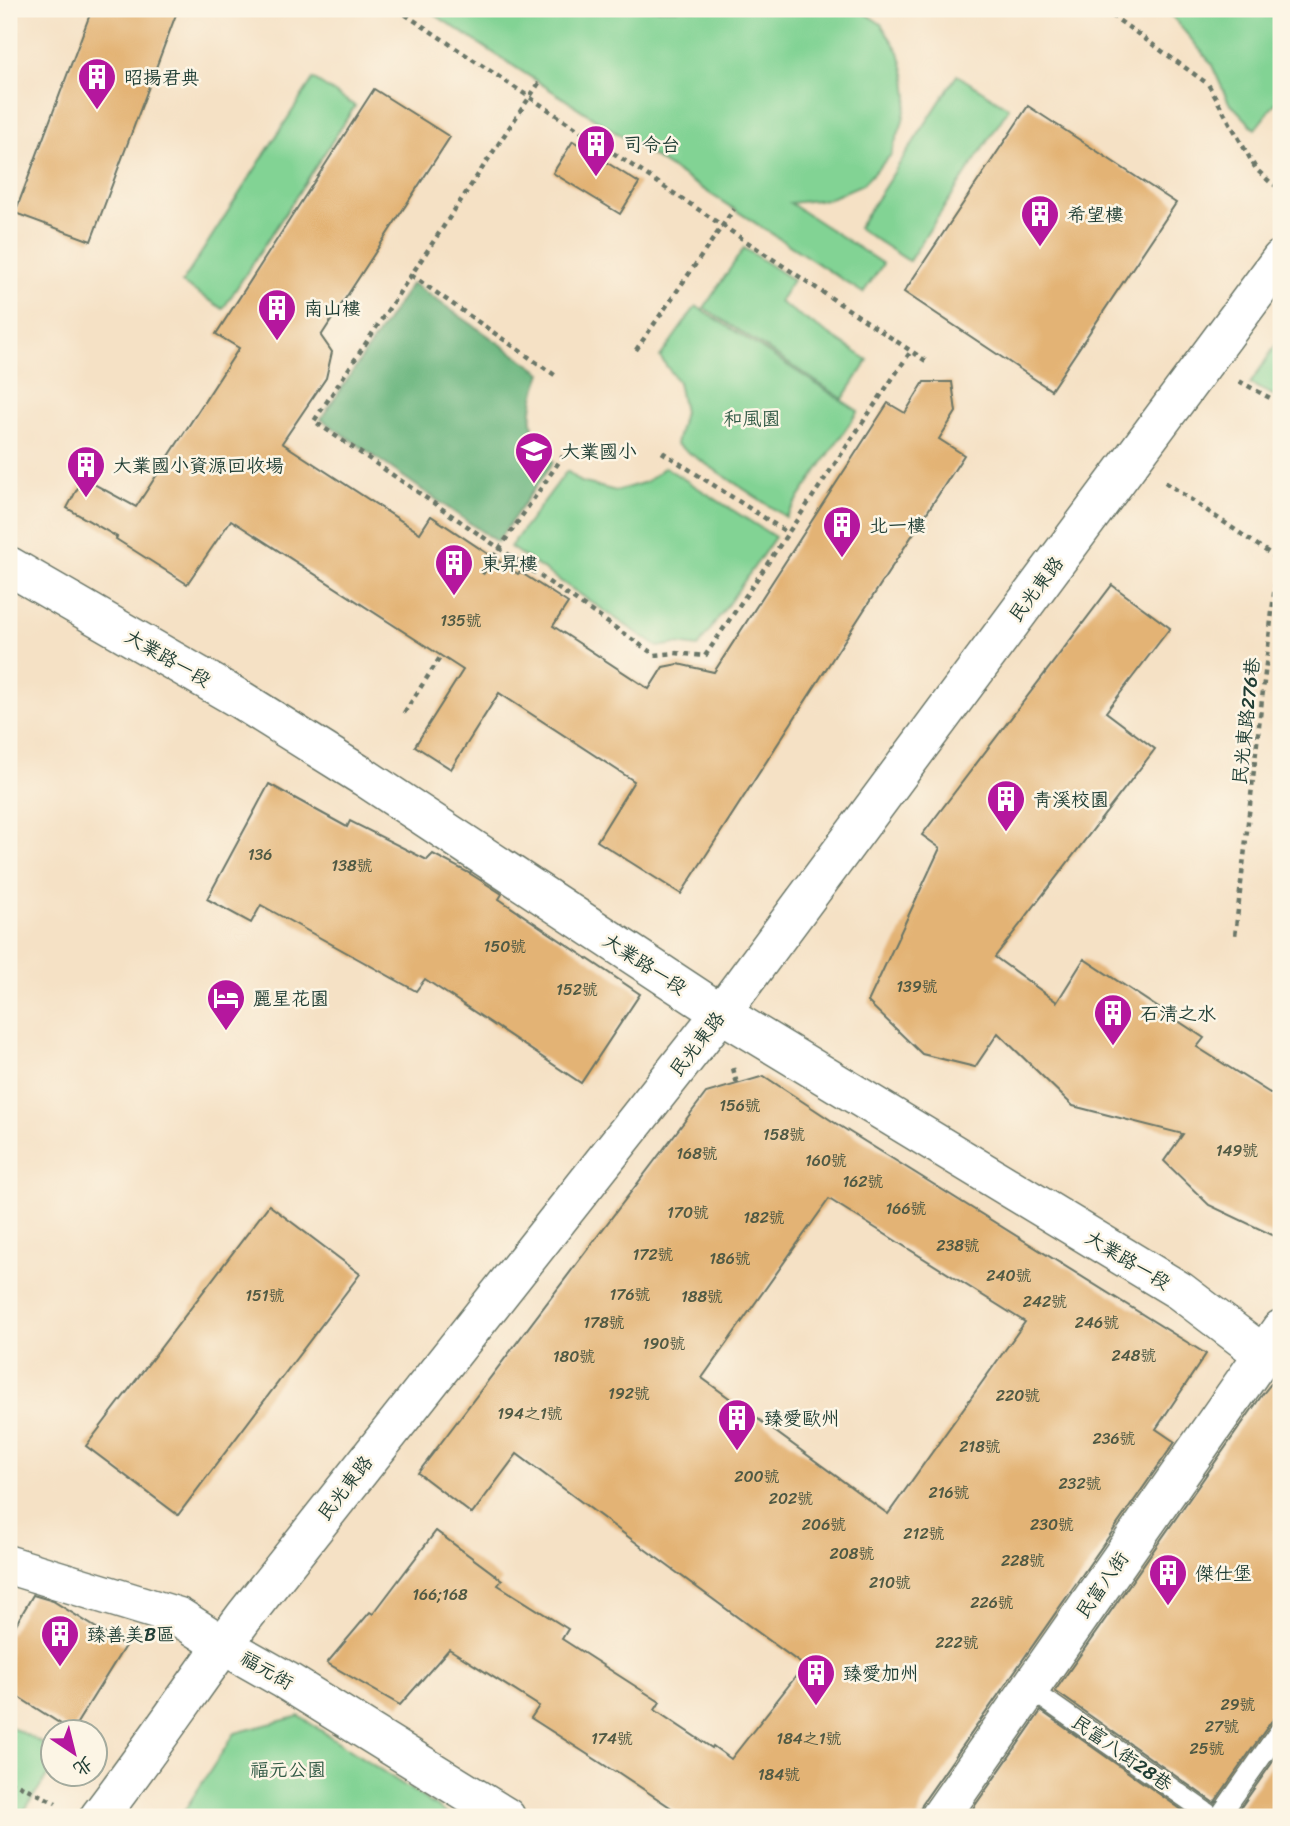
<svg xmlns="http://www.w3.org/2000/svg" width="1290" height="1826" viewBox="0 0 1290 1826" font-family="Sriracha,'LXGW WenKai TC',sans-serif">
	<rect width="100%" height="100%" fill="#fcf5e5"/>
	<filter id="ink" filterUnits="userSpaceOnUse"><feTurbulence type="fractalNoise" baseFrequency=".0143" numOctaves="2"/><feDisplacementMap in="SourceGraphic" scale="14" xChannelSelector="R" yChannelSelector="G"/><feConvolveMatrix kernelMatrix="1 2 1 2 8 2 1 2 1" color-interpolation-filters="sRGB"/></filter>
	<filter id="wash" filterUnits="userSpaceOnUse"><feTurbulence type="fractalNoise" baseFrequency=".00686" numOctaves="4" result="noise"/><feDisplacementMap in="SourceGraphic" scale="28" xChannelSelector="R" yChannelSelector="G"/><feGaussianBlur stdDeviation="1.57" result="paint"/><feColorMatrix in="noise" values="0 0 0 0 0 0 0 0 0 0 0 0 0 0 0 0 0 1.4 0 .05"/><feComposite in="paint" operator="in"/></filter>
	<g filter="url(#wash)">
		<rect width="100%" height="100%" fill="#f5e1c5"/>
		<g fill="#82d394" stroke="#508864" stroke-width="2">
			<path d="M426,9h432l23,15 18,28 7,26 2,20 -6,26 -12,32 -27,28 -35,15 -38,4 93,61 -20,29z"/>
			<path d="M1166,9h115v87l-26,33 -27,-28 -17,-38z"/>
			<path d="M957,75l52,33 -100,153 -51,-33z"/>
			<path d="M313,79l42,27 -132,203 -41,-26z"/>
			<path d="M744,248l49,32 -14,22 89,58 -25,39 -139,-91z"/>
			<path d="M696,306l162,105 -72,106 -110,-73 8,-32 -6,-30 -18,-25z"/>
			<path d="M1281,337v62l-31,-15z"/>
			<path d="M665,467l110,70 -77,110 -22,-3 -18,3 -148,-100 57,-76 14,11 35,9 30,-9z"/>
			<path d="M299,1716l153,101h-272l55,-84z"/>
			<path d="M9,1726l43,22v21l-32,48h-11z"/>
		</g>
		<path fill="#69b57e" stroke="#447959" stroke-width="2" d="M412,283l130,90c-14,36 -17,59 11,89l-56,80 -176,-123z"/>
		<g id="blocks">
			<g fill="#e3b375" fill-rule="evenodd">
				<path d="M92,9h86l-87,232 -76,-28z"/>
				<path d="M374,89l76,48 -129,199 11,16 -6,26 -44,65 138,90 11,-17 87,58 2,-2 48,31 -15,23 96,63 14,-22 15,-3 36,8 174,-269 17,10 19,-31h28l4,30 -17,27 25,16 -283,439 -84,-53 37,-60 -135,-88 -48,76 -36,-23 48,-76 -232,-150 -44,64 -71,-45 1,-2 -50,-29 16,-30 53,29 103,-159 -23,-14z"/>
				<path d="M1028,106l148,97 -125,187 -147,-98z"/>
				<path d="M573,141l66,42 -19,31 -67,-41z"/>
				<path d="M1112,585l58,43 -64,84 49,37 -160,208 62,45 27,-43 120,79 -7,9 84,53v139l-72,-34 -45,-44 19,-27 -110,-28 -75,-73 -23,34 -53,-13 -54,-52 72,-154 -18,-13z"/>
				<path d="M269,784l78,43 3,-6 77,39 6,-6 36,19 33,21 -3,5 141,95 -59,89 -156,-104 -9,12 -155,-86 -10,18 -44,-24z"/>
				<path d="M764,1076l68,45 374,233 -50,75 19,13 -253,362 -4,13h-233l-69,-46 -1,1 -84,-54 8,-12 -90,-57 -49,56 -73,-42 43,-51 3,2 63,-83 66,49 -4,5 70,44 -6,10 98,63 -5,8 57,38 1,-2 18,13 73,-93 -158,-116 -129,-96 -45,60 -54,-41 288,-380zM829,1199l196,123 -137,192 -186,-136z"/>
				<path d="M269,1205l91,69 -182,241 -92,-69z"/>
				<path d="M1274,1380h7v337l-6,1 -4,4 -57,81 -159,-112 207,-296z"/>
				<path d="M33,1595l20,6 72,45 -53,85 -63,-40v-55z"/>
				<path d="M1041,1711l151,106h-225z"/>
				<path d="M1281,1750v67h-47z"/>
			</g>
		</g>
	</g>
	<g filter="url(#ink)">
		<use href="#blocks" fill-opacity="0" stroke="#6a7667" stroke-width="2"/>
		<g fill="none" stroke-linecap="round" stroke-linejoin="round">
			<defs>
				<g id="service">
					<path d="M1030,1689l183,128"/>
					<path d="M1219,1817l62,-88"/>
				</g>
				<g id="minor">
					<path d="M9,566l232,134 123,77 357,236 459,278 83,63 18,5"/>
					<path d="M9,1565l170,52 44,28 62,35 221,137"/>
					<path d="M99,1817c50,-65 96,-134 145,-200l477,-604 560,-754"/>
					<path d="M940,1817l341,-488"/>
				</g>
			</defs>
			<use href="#service" stroke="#6a7667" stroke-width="22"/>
			<use href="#minor" stroke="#6a7667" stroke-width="41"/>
			<g stroke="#6a7667" stroke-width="4.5" stroke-dasharray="5 5" stroke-linecap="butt">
				<path d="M397,9l529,352"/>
				<path d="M1103,9l105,75 48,85 14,13 11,7"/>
				<path d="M539,83l-225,338 341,234 20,-2 30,3 206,-305"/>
				<path d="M411,275l145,101"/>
				<path d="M636,350l98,-141"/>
				<path d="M1239,381l42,23"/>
				<path d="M662,452l126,81"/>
				<path d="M1165,482l113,77 -43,377"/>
				<path d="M482,574l81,-118"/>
				<path d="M404,713l37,-57"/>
				<path d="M733,1068l4,16"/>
				<path d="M9,1784l6,-1 41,20"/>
			</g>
			<use href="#service" stroke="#fff" stroke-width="19"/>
			<use href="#minor" stroke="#fff" stroke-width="38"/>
		</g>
	</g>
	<defs>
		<symbol id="building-pin" viewBox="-11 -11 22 30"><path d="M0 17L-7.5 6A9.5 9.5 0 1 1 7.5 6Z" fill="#b5179e" stroke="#fcf5e5"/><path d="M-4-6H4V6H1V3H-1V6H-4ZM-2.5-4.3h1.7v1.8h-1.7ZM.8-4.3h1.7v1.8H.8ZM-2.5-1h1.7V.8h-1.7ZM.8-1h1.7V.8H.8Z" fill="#fff"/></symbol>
		<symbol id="school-pin" viewBox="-11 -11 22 30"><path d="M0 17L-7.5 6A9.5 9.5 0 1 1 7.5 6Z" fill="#b5179e" stroke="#fcf5e5"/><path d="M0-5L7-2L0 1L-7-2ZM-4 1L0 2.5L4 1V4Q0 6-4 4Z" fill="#fff"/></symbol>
		<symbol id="hotel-pin" viewBox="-11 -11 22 30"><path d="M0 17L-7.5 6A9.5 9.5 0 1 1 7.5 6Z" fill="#b5179e" stroke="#fcf5e5"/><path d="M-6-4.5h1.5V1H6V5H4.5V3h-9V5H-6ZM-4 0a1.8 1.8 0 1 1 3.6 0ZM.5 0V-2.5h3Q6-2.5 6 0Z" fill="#fff"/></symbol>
	</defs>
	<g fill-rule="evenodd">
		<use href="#building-pin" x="75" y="55" width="44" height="60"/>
		<use href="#building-pin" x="574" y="122" width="44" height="60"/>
		<use href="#building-pin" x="1018" y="192" width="44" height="60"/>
		<use href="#building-pin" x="255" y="286" width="44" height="60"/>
		<use href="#school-pin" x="512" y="429" width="44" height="60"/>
		<use href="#building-pin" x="64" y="443" width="44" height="60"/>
		<use href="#building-pin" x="820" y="503" width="44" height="60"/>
		<use href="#building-pin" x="432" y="541" width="44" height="60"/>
		<use href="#building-pin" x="984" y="777" width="44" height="60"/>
		<use href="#hotel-pin" x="204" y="976" width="44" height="60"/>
		<use href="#building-pin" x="1091" y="991" width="44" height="60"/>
		<use href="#building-pin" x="715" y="1396" width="44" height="60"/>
		<use href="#building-pin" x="1146" y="1551" width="44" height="60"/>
		<use href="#building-pin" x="38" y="1612" width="44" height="60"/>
		<use href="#building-pin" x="794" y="1651" width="44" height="60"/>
	</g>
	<g text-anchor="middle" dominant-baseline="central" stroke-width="5" stroke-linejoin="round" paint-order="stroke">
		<g font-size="16" fill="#505a44">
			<text x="461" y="620">135號</text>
			<text x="260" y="854">136</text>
			<text x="352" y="865">138號</text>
			<text x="505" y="946">150號</text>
			<text x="917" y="986">139號</text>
			<text x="577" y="989">152號</text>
			<text x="740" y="1105">156號</text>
			<text x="784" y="1134">158號</text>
			<text x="1237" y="1150">149號</text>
			<text x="697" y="1153">168號</text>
			<text x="826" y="1160">160號</text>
			<text x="863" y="1181">162號</text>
			<text x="906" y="1208">166號</text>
			<text x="688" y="1212">170號</text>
			<text x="764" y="1217">182號</text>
			<text x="958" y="1245">238號</text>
			<text x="653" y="1254">172號</text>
			<text x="730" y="1258">186號</text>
			<text x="1009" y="1275">240號</text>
			<text x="630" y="1294">176號</text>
			<text x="265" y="1295">151號</text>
			<text x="702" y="1296">188號</text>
			<text x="1045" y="1301">242號</text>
			<text x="604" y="1322">178號</text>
			<text x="1097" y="1322">246號</text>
			<text x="664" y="1343">190號</text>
			<text x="1134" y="1355">248號</text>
			<text x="574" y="1356">180號</text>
			<text x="629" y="1393">192號</text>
			<text x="1018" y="1395">220號</text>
			<text x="530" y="1413">194之1號</text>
			<text x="1114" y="1438">236號</text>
			<text x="980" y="1446">218號</text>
			<text x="757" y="1476">200號</text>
			<text x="1080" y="1483">232號</text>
			<text x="949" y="1492">216號</text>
			<text x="791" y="1498">202號</text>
			<text x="824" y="1524">206號</text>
			<text x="1052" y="1524">230號</text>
			<text x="924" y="1533">212號</text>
			<text x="852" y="1553">208號</text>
			<text x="1023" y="1560">228號</text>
			<text x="890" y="1582">210號</text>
			<text x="440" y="1594">166;168</text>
			<text x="992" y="1602">226號</text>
			<text x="957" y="1642">222號</text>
			<text x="1238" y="1704">29號</text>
			<text x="1222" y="1726">27號</text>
			<text x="612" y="1738">174號</text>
			<text x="809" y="1738">184之1號</text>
			<text x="1207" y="1748">25號</text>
			<text x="779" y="1774">184號</text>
		</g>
		<g font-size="19" fill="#1f3d34" stroke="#fcf5e5" text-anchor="start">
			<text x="124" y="77">昭揚君典</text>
			<text x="623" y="144">司令台</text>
			<text x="1067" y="214">希望樓</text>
			<text x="304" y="308">南山樓</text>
			<text x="561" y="451">大業國小</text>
			<text x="113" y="465">大業國小資源回收場</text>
			<text x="869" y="525">北一樓</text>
			<text x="481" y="563">東昇樓</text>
			<text x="1033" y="799">青溪校園</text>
			<text x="253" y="998">麗星花園</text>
			<text x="1140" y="1013">石清之水</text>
			<text x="764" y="1418">臻愛歐州</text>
			<text x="1195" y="1573">傑仕堡</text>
			<text x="87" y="1634">臻善美B區</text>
			<text x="843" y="1673">臻愛加州</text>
		</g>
		<g font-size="19" fill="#335b47" stroke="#fcf5e5">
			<text x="752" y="418">和風園</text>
			<text x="288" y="1769">福元公園</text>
		</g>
		<g font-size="19" fill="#1f3d34" stroke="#fcf5e5">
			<text transform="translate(1036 589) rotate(-53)">民光東路</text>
			<text transform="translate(168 658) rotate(30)">大業路一段</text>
			<text transform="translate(1246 721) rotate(-84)">民光東路276巷</text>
			<text transform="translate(645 964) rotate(33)">大業路一段</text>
			<text transform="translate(697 1044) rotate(-52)">民光東路</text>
			<text transform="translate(1128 1260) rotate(31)">大業路一段</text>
			<text transform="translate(345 1488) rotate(-52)">民光東路</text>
			<text transform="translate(1102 1585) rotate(-55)">民富八街</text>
			<text transform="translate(267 1670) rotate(30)">福元街</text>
			<text transform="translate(1122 1753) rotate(35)">民富八街28巷</text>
		</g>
	</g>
	<rect width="1290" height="1826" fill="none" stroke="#fcf5e5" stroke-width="35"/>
	<g transform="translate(74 1753) rotate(145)"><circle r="33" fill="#fcf5e5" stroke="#a4ab9e" stroke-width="2"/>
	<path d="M0-5L12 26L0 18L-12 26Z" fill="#b5179e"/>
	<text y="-10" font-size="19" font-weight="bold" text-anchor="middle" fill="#1f3d34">北</text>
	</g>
</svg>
